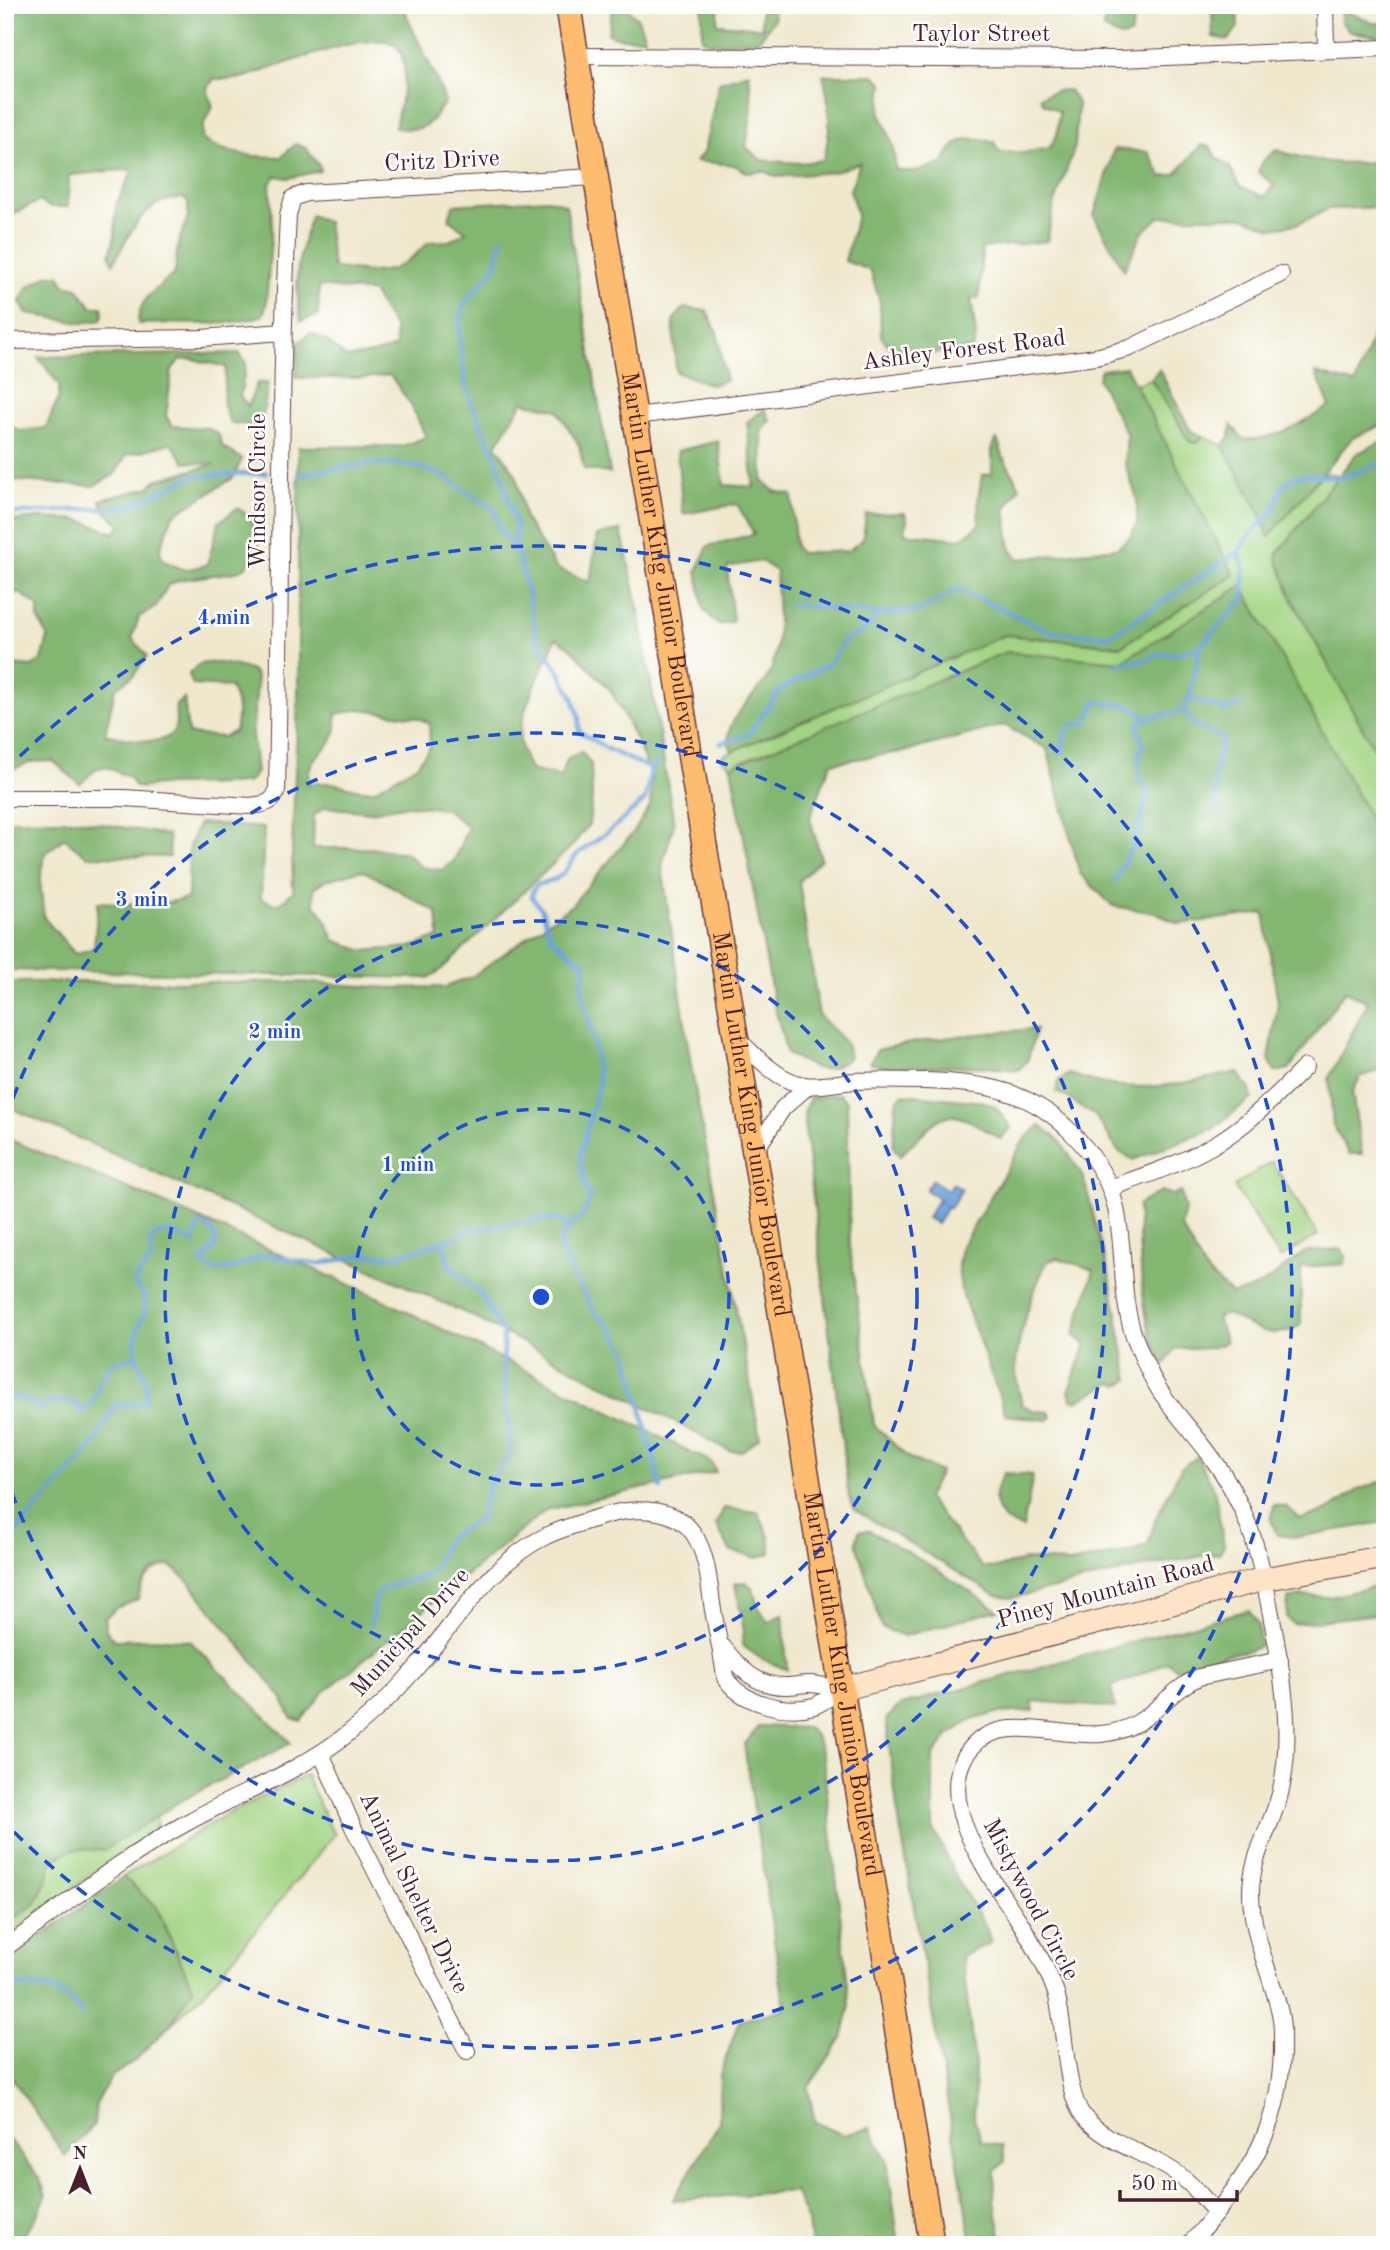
<svg xmlns="http://www.w3.org/2000/svg" width="1390" height="2250" viewBox="0 0 1390 2250" font-family="'Old Standard TT',serif">
	<rect width="100%" height="100%" fill="#fff"/>
	<filter id="ink" filterUnits="userSpaceOnUse"><feTurbulence type="fractalNoise" baseFrequency=".0143" numOctaves="2"/><feDisplacementMap in="SourceGraphic" scale="14" xChannelSelector="R" yChannelSelector="G"/><feConvolveMatrix kernelMatrix="1 2 1 2 8 2 1 2 1" color-interpolation-filters="sRGB"/></filter>
	<filter id="wash" filterUnits="userSpaceOnUse"><feTurbulence type="fractalNoise" baseFrequency=".00686" numOctaves="4" result="noise"/><feDisplacementMap in="SourceGraphic" scale="28" xChannelSelector="R" yChannelSelector="G"/><feGaussianBlur stdDeviation="1.57" result="paint"/><feColorMatrix in="noise" values="0 0 0 0 0 0 0 0 0 0 0 0 0 0 0 0 0 1.4 0 .05"/><feComposite in="paint" operator="in"/></filter>
	<g filter="url(#wash)">
		<rect width="100%" height="100%" fill="#efe8cd"/>
		<g fill="#a3d483" stroke="#767a57" stroke-width="2">
			<path d="M1151,379l39,63 7,1 6,-7 20,10 37,66 9,25 54,-64 16,2 -61,78 -1,6 17,44 91,166v76l-143,-259 -121,76 -115,-10 -275,114 -9,-7 1,-4 282,-120 116,11 113,-71 -99,-191z"/>
			<path d="M1272,1162l46,73 -38,23 -46,-72z"/>
			<path d="M306,1775l22,48 7,11 -132,160 -34,32 23,-37 -35,-82 -34,-30 106,-64z"/>
			<path d="M156,1815l1,9 -4,8 -44,30 -104,78v-17l30,-19 12,-25 5,-19 21,-11 31,1z"/>
		</g>
		<g fill="#82b671" stroke="#666a4e" stroke-width="2" fill-rule="evenodd">
			<path d="M5,5h398c11,34 32,63 42,97 -18,25 -19,30 -50,26 4,-26 17,-53 4,-79 -15,-28 -131,23 -158,29 -8,2 -18,1 -27,1l-7,10 6,18 -10,18 -1,14c25,16 50,18 79,18l15,-13 10,4 14,19v4l-32,7 -12,-2 -6,8 2,41 -6,81 -3,9c-35,14 -86,6 -125,9 0,-26 19,-35 37,-51l3,-29 10,-27v-15l-5,-4c-7,1 -15,2 -22,4 -22,9 -37,42 -48,62l-3,-10 5,-18 1,-31 17,-35c-22,-1 -42,4 -64,5l-1,32h-18l-11,-6 -34,17z"/>
			<path d="M613,5h11l14,14 7,19h-25l-12,-4z"/>
			<path d="M702,5h17l-2,19 45,4 -1,-18h12l1,9 -15,21 -41,4 -16,-5z"/>
			<path d="M1107,5h32l-9,30 -10,2 -17,-9z"/>
			<path d="M1212,5h25l1,22 -10,13 -15,-3z"/>
			<path d="M1341,9l32,14 12,1v13l-34,-5 -10,-10z"/>
			<path d="M749,73l3,36 -6,38 15,13 40,3 22,-3c9,-27 7,-59 0,-85h51l9,8 -3,30 13,32 3,25 16,2 30,-8c16,-28 21,-28 52,-22l5,10 24,1 26,-5 8,-13 2,-24 -15,-7 -4,-7 15,-6 14,-1 9,14 -3,42 -21,59 -7,36 -65,7 -3,50 -8,1 5,36 -3,14 -67,7 -13,-3 -12,-17 -1,-34 -10,-32 -25,-9 12,-46 -7,-25 10,-27 -26,9 -58,5 -12,-6 -16,2 -14,-8 -38,-4 8,-9 15,-70z"/>
			<path d="M1201,145l9,2 6,10 13,9 11,20 24,11 10,-12 -16,-13 5,-11 13,-11c41,13 66,15 109,11v46l-57,2 -30,15 -26,4 -29,-11h-84l-17,16 -18,37 -30,-54 20,-67 34,3 14,25 14,-3z"/>
			<path d="M548,199l18,6 44,268 -26,-4 -5,-24 -22,-35 -34,-8 -27,43 20,30 9,44 32,50 33,13 7,-46 24,-6 17,75 36,219 -12,42 30,206 68,365 -18,14h-12l-260,-136 -465,-210v-123h293l96,6 52,-1 27,-11 99,-71 61,-72 17,-27 2,-29 -22,-50 -19,-36 -40,-43 -15,-10c-12,31 -35,67 -36,100 -1,9 6,22 10,32l30,7 8,-19 14,-6 9,12 1,33 -3,27 -17,22 -131,124 -13,8 -423,-8v-150h74l89,15 2,22 -83,-1 -23,-18 -19,16 -5,27 4,37 31,36 19,-6 4,-46 58,3 32,-7 1,-52 10,-23 65,5 -3,71 17,6 15,-13 -1,-44 6,-147v-254l105,-1 23,-9 -15,-32 -21,-30 -25,3h-69l2,-35 12,-10 17,8 19,17 26,-4 24,-7 -1,-18 -23,-37 -53,-6 -1,29 -17,6c-8,-44 -3,-63 10,-106l16,7 6,46c49,6 59,10 96,-26l20,-1 17,-9 -17,-13 4,-14zM361,709l55,8 13,6 1,24 -13,18 -43,25h-14l-27,-7h-25c0,-33 20,-27 27,-51 2,-5 1,-13 1,-18zM410,805l36,4 22,18 -14,34 -13,9 -20,-3 -15,-14 -35,-5h-58l1,-33 11,-8 45,5zM361,870c27,12 50,29 76,42l2,25 -28,10 -48,4 -29,-11 -7,-19 -13,-18v-15l10,-7z"/>
			<path d="M48,275h11l6,10 12,3 15,19h10l1,8 -2,5 -20,3 -55,-10 -6,-12 7,-13z"/>
			<path d="M1385,304v120l-33,14 -83,99 -9,-25 -37,-66 7,-9 1,-12 12,14c30,3 62,-18 87,-33l-14,-33 39,11z"/>
			<path d="M684,308l23,3 10,21 9,48 -14,5 -36,-13 -3,-52z"/>
			<path d="M239,353l7,10 -6,34 8,9 9,-23h11l-5,33 -9,9 -24,-2 -7,-21 3,-35 -34,-8 -12,1 -8,9 -6,47 6,10 36,2 11,7 3,11 20,13 -9,19 -60,37 -13,34 2,11 22,10 23,-5 12,-43 18,-14c16,8 18,21 22,38l-13,21 -11,5 -56,8 -11,5 -12,22 -17,10 -7,21 15,18 -13,19 -19,14 -10,45c17,4 62,16 70,-6 2,-6 0,-16 1,-23l8,-7 4,36 36,3 11,-6c4,-16 3,-30 -5,-44l-37,-2 -4,-11c1,-1 8,-8 9,-9 12,-6 46,1 57,8l2,12 -5,50 4,37 -7,10c-29,4 -57,2 -86,3 -12,0 -15,4 -28,2l-6,-10 -22,-10 -10,1 -17,16 -27,-23 -22,1 -26,10v-108l26,3 11,-7 6,-23 -10,-19v-12l-20,-14 -13,5v-74l2,-2 35,-3 38,2 34,13 7,-8 -16,-14 -5,-11 48,-12 8,-8 59,-16 -30,-2 -14,-19 -44,12 -13,20 -21,11 -88,-6v-56l15,7 26,-3 13,-32v-11l-21,-28z"/>
			<path d="M1126,367l108,208 -113,71 -116,-11 -273,116c-15,-26 22,-53 35,-73 17,-29 9,-75 9,-107l-15,-10 -34,6 6,54 -15,4 -14,-15 -7,-39 11,-25 46,-12 -17,-30 -54,10 -6,-63 41,-10 6,44 30,2 -7,-65 18,-13 5,12 -8,10 1,50 11,10 18,4 3,51 5,7 48,-2 15,-12 3,-25 39,-1 2,7 -3,13 57,6 18,-14 -1,-26 4,-24 10,-1v-28l5,-7 7,20 16,28 -15,22 6,41 8,9 98,-11 13,-11 7,-14v-24l-12,-35 2,-29 -29,-56 3,-9z"/>
			<path d="M1159,369l31,61 13,6 -6,7 -7,-1 -39,-63z"/>
			<path d="M1385,440v329l-91,-166 -17,-44 1,-6 78,-99z"/>
			<path d="M1242,586l143,259v224l-24,7 -9,16 10,62h-13l-16,-29 -4,-47 39,-76 -23,-11 -56,78 -14,3 -6,-13 9,-56 -14,-90 -85,11 -23,-11 -43,-7 -33,-32 -33,-125 -43,-24 -97,26 -76,12 -21,55 11,41 -22,22 20,135 26,26 5,15c-26,22 -36,10 -63,-3l-13,-50 -43,-238 275,-114 115,10z"/>
			<path d="M1036,1029l-8,30 -9,11 -46,-4 -84,2 -19,-5 7,-13c52,-12 106,-17 159,-21z"/>
			<path d="M1237,1072l12,15 3,11 -40,31 -79,31 -15,-9 -24,-37 -16,-8 -9,-8 -13,-6 2,-11 10,-7c14,4 29,9 43,11 42,6 85,-4 126,-13z"/>
			<path d="M840,1094l7,8 3,146 24,177 32,31 34,16 -13,26 55,69 14,1 32,-9 42,4 62,-12 16,-7 8,-26 25,-50 16,-11 17,31 10,58 -5,7 -77,14 -130,31 -17,-3 -140,-85 -6,-12 -45,-376 1,-14 5,-10z"/>
			<path d="M902,1094l82,8 11,4 16,22 -11,11c-57,-37 -55,-28 -100,17l-7,-9 3,-44z"/>
			<path d="M1040,1125l20,16 23,35 27,102 19,102 -10,5 -8,-2 -34,18 -6,-1 -2,-11 17,-44 -12,-10 20,-65 -36,-12 -10,3c-13,21 -34,86 -32,111 0,11 4,22 6,33l13,6 14,1 3,5 -4,3 -42,-5 -45,-125 -3,-24 3,-19 63,-107z"/>
			<path d="M5,1138l151,62 215,94 340,168 5,10 -170,38 -223,183 -22,28 -10,-3 -10,-22 -92,-114 -19,-17c-20,4 -28,15 -32,34l-22,9 -11,10 1,12 8,10 53,-1 23,2 101,102 -112,59 -75,48 -31,-1 -21,11 -5,19 -12,25 -30,19z"/>
			<path d="M1161,1191l12,4 8,-3 4,18 -4,16 24,44 27,25 29,-10 44,-33 36,-3 5,7 -1,8 -44,3v58c-26,18 -49,2 -74,-11l-10,3 9,25c-25,12 -27,3 -51,7l-10,15c-26,-28 -25,-120 -27,-159z"/>
			<path d="M1004,1473l29,2 -10,53c-16,-3 -29,-14 -28,-33 0,-7 6,-16 9,-22z"/>
			<path d="M1385,1480v42l-88,15 -20,-2 -6,-15 3,-15 13,2 14,12 29,-10 28,-19z"/>
			<path d="M724,1508l34,4 11,24 2,17 -14,5 -27,-7 -14,-27z"/>
			<path d="M859,1531h11l58,33 70,46 -94,26 -22,-8 -26,-85z"/>
			<path d="M745,1582l7,5 6,19 10,16 15,-8 4,56 -27,-12 -18,-13 2,-14 -9,-48z"/>
			<path d="M1385,1584v29l-92,11 -6,-6 1,-19 13,-3 29,1z"/>
			<path d="M1249,1610l9,14 2,22 -9,4 -43,8 -24,10 -7,1 -9,-7 -57,25 4,21 -83,-7 2,10 -38,2 -24,7 -23,15 -16,21v72l24,51 29,48 5,16 -29,13 13,109 -1,53 8,24 20,4 3,15 -10,10 -1,29 9,45h-31l-75,-437 -11,-89 15,-14z"/>
			<path d="M759,1726l49,2 8,8 7,21 27,248 -8,33 -34,50 7,34 28,13 27,-7 17,32 12,85h-88l-3,-24 -14,-30 -121,9 46,-77 1,-48 19,-54 46,-12 -41,-264z"/>
			<path d="M123,1877l33,30 37,82 -24,37 -36,36 -22,15 -15,27 -2,20 -29,32 -60,-88v-106z"/>
			<path d="M5,2135l35,44 6,17 -8,18 -21,31h-12z"/>
		</g>
		<path fill="#6ca2da" stroke="#5b6082" stroke-width="2" d="M932,1180l16,10 5,-7 9,6 -12,19 -5,-3 2,2 -10,17 -10,-6 10,-17 5,2 -4,-3 1,-2 -13,-8z"/>
		<g fill="none" stroke-linecap="round" stroke-linejoin="round">
			<g stroke="#6ca2da" stroke-width="4.5">
				<path d="M503,239l-9,29 -28,34 -6,14v24l5,42 9,27 21,45 21,71v23"/>
				<path d="M299,475c44,-8 98,-21 141,0 19,10 37,24 55,35l4,19 17,20 12,42 9,48 20,29 15,27 7,22v14l30,19 42,19"/>
				<path d="M5,514l123,-7 65,-31 73,-3"/>
				<path d="M790,604l88,10"/>
				<path d="M1200,646l-11,52 -5,11 9,16 30,13c-8,23 -9,49 -5,73"/>
				<path d="M1116,664l30,-4 11,-6h20l23,-8 44,-47v-33l-6,-14"/>
				<path d="M1189,698l37,12 15,-5"/>
				<path d="M721,743l27,-8 33,-46 48,-25 16,-24 22,-11 11,-15 41,-3 39,-22 94,43 58,4 128,-84 11,-16 24,-25 9,-24 12,-10 16,-2 32,3 43,-16"/>
				<path d="M1063,753c-2,-12 2,-19 9,-29h13l11,-22 32,4 20,12 27,-5 9,-4"/>
				<path d="M1115,881l21,-42 13,-50 -10,-10v-26l5,-8 -6,-13v-9l10,-5"/>
				<path d="M568,1227l-7,12v12l34,62 16,14 16,25 34,136"/>
				<path d="M5,1397h15l21,13c14,-15 20,-7 36,-7l3,10 14,-12 5,-18 14,-21 23,-5"/>
				<path d="M5,1544l90,-101 20,-38 30,-2c7,-28 -10,-34 -10,-58 0,-19 15,-33 8,-53l-6,-4 -2,-8 17,-22 -2,-15 2,-6c20,-9 25,-2 41,6l7,-20c21,8 19,26 2,37v3l13,8 19,-3 30,-13 54,9 45,-9 33,1 60,-19 12,-7 77,-11 15,1 8,7 15,-11 8,-19 -5,-7 -6,-33 19,-74 -5,-40 -13,-55 5,-23 -35,-28 -9,-27 -10,-13v-5l5,-7 19,-6 8,-6 12,-18 36,-26 33,-29 6,-31 6,-6"/>
				<path d="M371,1624l4,-24 6,-11 43,-12 9,-7 15,-32 33,-20c4,-23 8,-42 27,-58l2,-29 -5,-26 -2,-71 -22,-40 -32,-29 -7,-24"/>
				<path d="M5,1987c32,-2 59,-4 76,27"/>
			</g>
		</g>
	</g>
	<g filter="url(#ink)">
		<g fill="none" stroke-linecap="round" stroke-linejoin="round">
			<defs>
				<g id="street">
					<path d="M1325,5l1,44"/>
					<path d="M576,56l543,3 266,-11"/>
					<path d="M5,341l196,-3 82,-6"/>
					<path d="M636,416l460,-59 34,-9 151,-74"/>
					<path d="M5,798h119l127,8c13,-2 22,-2 26,-16 4,-192 2,-384 11,-575l5,-17 13,-5 289,-16"/>
					<path d="M737,1039c17,15 35,35 56,43 19,8 43,0 62,-1 24,-1 48,0 71,0 57,2 102,8 144,50 20,20 38,46 45,73 11,44 4,89 19,132 7,17 13,34 23,50 15,25 36,45 53,69 19,25 33,53 43,83 10,30 15,61 21,92 10,53 19,110 6,164 -9,33 -29,63 -29,98 0,43 20,80 29,121 3,13 2,26 2,39 -2,64 -24,109 -63,157 -10,12 -19,26 -31,36"/>
					<path d="M755,1151l28,-43 25,-22"/>
					<path d="M1110,1188c34,-12 68,-23 100,-41 36,-20 66,-51 95,-80"/>
					<path d="M723,1647c17,22 34,40 64,39 7,0 15,-2 22,-2 11,0 23,4 33,5"/>
					<path d="M321,1753l32,74 114,224"/>
					<path d="M5,1948c60,-43 118,-91 183,-126 50,-28 106,-48 153,-83 28,-21 54,-46 76,-72 40,-46 72,-103 129,-131 20,-9 43,-16 65,-22 27,-7 65,-6 82,19 14,20 16,48 19,71 4,25 10,48 13,73 15,26 60,37 89,29 9,-3 20,-12 28,-17"/>
					<path d="M1216,2213c-14,-17 -27,-33 -46,-44 -27,-17 -64,-27 -86,-52 -20,-24 -18,-91 -28,-124 -8,-23 -21,-46 -33,-66 -28,-45 -97,-131 -50,-181 30,-33 88,-8 128,-12 51,-5 59,-39 98,-57l81,-17"/>
				</g>
				<path id="secondary" d="M842,1689l422,-110 121,-22"/>
				<g id="primary">
					<path id="s1" d="M568,5l364,2240"/>
				</g>
			</defs>
			<use href="#street" stroke="#633d43" stroke-width="18"/>
			<use href="#secondary" stroke="#633d43" stroke-width="25"/>
			<use href="#primary" stroke="#633d43" stroke-width="27"/>
			<use href="#street" stroke="#fff" stroke-width="16"/>
			<use href="#secondary" stroke="#fee4c6" stroke-width="23"/>
			<use href="#primary" stroke="#fdbc70" stroke-width="24"/>
		</g>
	</g>
	<g fill="none" stroke="#1d4ed8" stroke-width="3.5" stroke-dasharray="12 9">
		<circle cx="541" cy="1297" r="188"/>
		<circle cx="541" cy="1297" r="376"/>
		<path d="M6 1118A564 564 0 1 1 6 1476"/>
		<path d="M5 771A751 751 0 1 1 5 1823"/>
	</g>
	<g text-anchor="middle" dominant-baseline="central" stroke-width="5" stroke-linejoin="round" paint-order="stroke">
		<g font-size="24" fill="#4a1f2b" stroke="#fff">
			<text x="981" y="35">Taylor Street</text>
			<text transform="translate(442 162) rotate(-3)">Critz Drive</text>
			<text transform="translate(964 351) rotate(-7)">Ashley Forest Road</text>
			<text transform="translate(259 491) rotate(-90)">Windsor Circle</text>
			<text stroke="none"><textPath href="#s1" startOffset="567">Martin Luther King Junior Boulevard</textPath></text>
			<text stroke="none"><textPath href="#s1" startOffset="1134">Martin Luther King Junior Boulevard</textPath></text>
			<text transform="translate(1106 1593) rotate(-15)">Piney Mountain Road</text>
			<text transform="translate(411 1633) rotate(-48)">Municipal Drive</text>
			<text stroke="none"><textPath href="#s1" startOffset="1701">Martin Luther King Junior Boulevard</textPath></text>
			<text transform="translate(413 1893) rotate(64)">Animal Shelter Drive</text>
			<text transform="translate(1030 1900) rotate(62)">Mistywood Circle</text>
		</g>
	</g>
	<circle cx="541" cy="1297" r="10" fill="#1d4ed8" stroke="#fff" stroke-width="3.5"/>
	<g font-size="21" text-anchor="middle" font-weight="bold" fill="#1d4ed8" stroke="#fff" stroke-width="5" stroke-linejoin="round" paint-order="stroke">
		<text x="224" y="624">4 min</text>
		<text x="142" y="906">3 min</text>
		<text x="275" y="1038">2 min</text>
		<text x="408" y="1171">1 min</text>
	</g>
	<rect width="1390" height="2250" fill="none" stroke="#fff" stroke-width="28"/>
	<g transform="translate(80 2169)" stroke="#ffffff" stroke-width="5" paint-order="stroke">
	<path d="M0-5L12 26L0 18L-12 26Z" fill="#4a1f2b"/>
	<text y="-10" font-size="19" font-weight="bold" text-anchor="middle" fill="#4a1f2b">N</text>
	</g>
	<path d="M1120 2190v10h117v-10" fill="none" stroke="#4a1f2b" stroke-width="3.5"/>
	<text x="1131" y="2190" font-size="21" fill="#4a1f2b" stroke="#ffffff" stroke-width="5" paint-order="stroke">50 m</text>
</svg>
